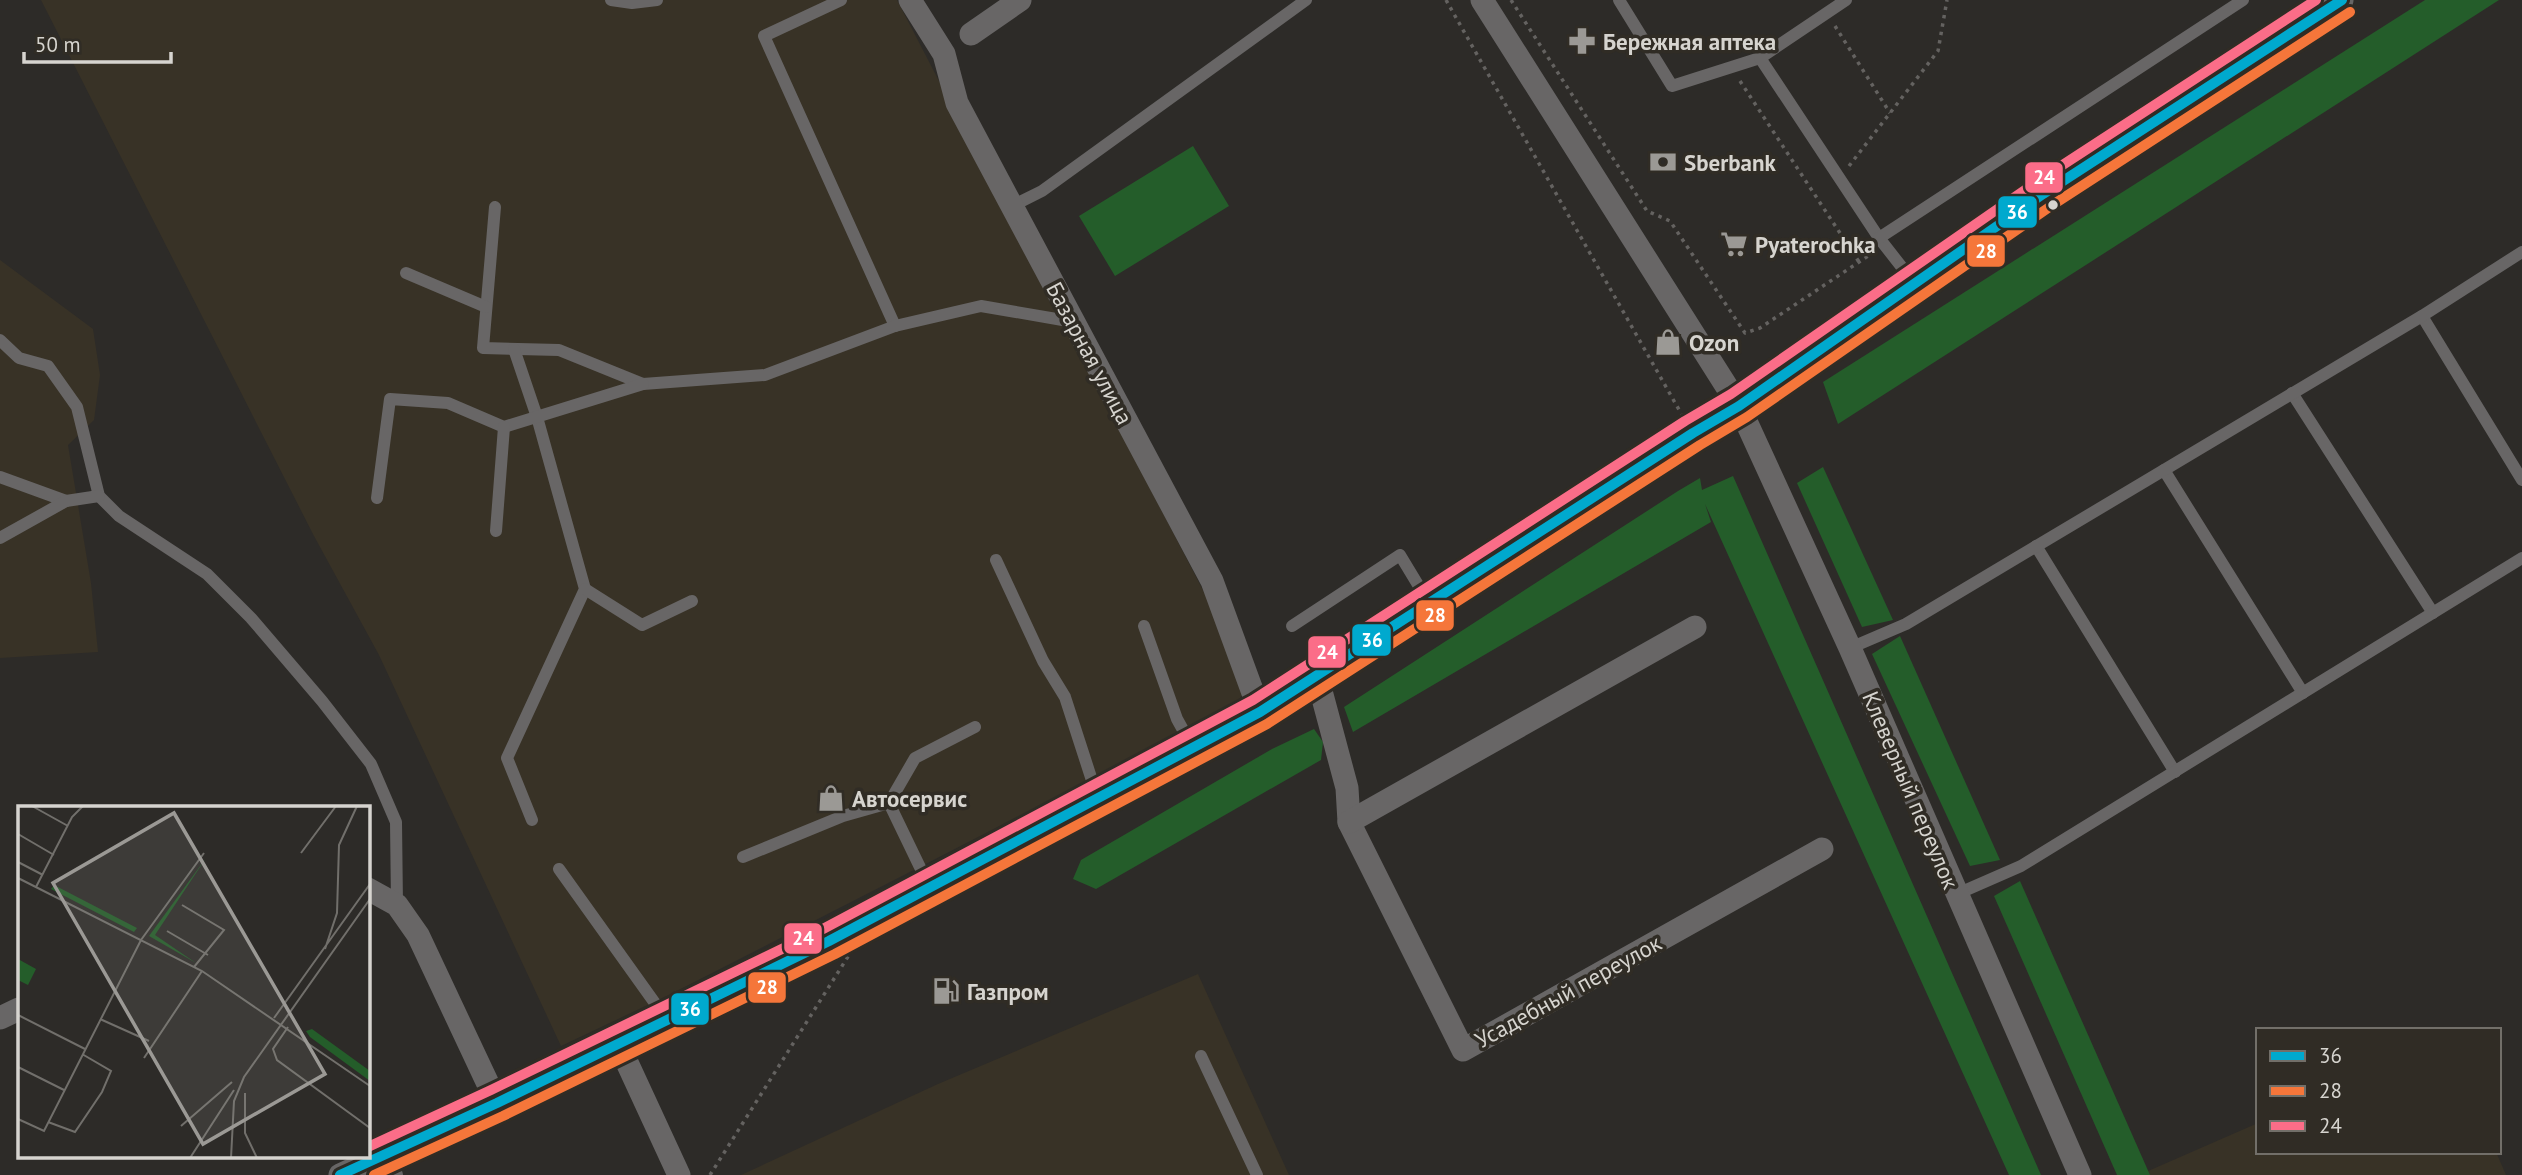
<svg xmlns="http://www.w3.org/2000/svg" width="2522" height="1175" viewBox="0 0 2522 1175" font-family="'PT Sans',sans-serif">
	<rect width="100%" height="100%" fill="#2d2b28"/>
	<g fill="#383226">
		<path d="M41,0h856l324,625 22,69 -10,13 -564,288 -108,51 -182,-391 -65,-119z"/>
		<path d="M0,260l93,69 7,46 -6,45 -26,25 23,138 7,69 -98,6z"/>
		<path d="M1198,974l91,201h-548l197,-91z"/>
		<path d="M2258,1123v29h238l10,23h-367z"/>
	</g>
	<g fill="#245d2a">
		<path d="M2425,0h74l-661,424 -15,-42z"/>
		<path d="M1193,146l36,60 -114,70 -36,-60z"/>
		<path d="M1823,467l70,153 -31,7 -65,-144z"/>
		<path d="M1733,476l308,699h-32l-304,-671 6,18 -358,210 -9,-25 334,-216 22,-13 2,12z"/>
		<path d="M1900,636l100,224 -30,6 -98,-212z"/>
		<path d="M1314,729l9,13 -2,18 -225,129 -23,-10 8,-19 191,-111z"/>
		<path d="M2020,881l130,294h-33l-123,-279z"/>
	</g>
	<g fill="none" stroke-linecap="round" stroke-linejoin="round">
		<g stroke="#646260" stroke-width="3.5" stroke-dasharray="3.5 5" stroke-linecap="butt">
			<path d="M1446,0l236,415"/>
			<path d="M1511,0l136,211 23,10 75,112 15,-5 111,-74"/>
			<path d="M1835,26l55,87"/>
			<path d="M1740,81l119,181"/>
			<path d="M1849,166l89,-115 9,-51"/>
			<path d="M710,1175l139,-220"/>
		</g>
		<g stroke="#686666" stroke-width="12">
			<path d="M611,0l21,3 25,-3"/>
			<path d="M841,0l-77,36 131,290"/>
			<path d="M1619,0l53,86 88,-28"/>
			<path d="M1846,0l-86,58 119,180 36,46"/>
			<path d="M1012,206l30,-15 264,-191"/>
			<path d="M495,207l-12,141 76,2 84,34 122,-9 130,-49 86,-20 93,16"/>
			<path d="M1879,238l364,-238"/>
			<path d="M406,273l80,34"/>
			<path d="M2422,316l100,164"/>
			<path d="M0,340l19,18 29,8 29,41 22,89 20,20 88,58 44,44 71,83 49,63 25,58 1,83"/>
			<path d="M514,349l23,68 48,172 -78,169 25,62"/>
			<path d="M2292,393l141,220"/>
			<path d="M2164,470l139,223"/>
			<path d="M0,477l66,24"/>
			<path d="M377,498l13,-99 58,4 56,24 139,-43"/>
			<path d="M496,531l8,-104"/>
			<path d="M0,538l66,-37 33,-5"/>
			<path d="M2036,546l139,226"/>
			<path d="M996,560l47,101 22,36 33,102"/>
			<path d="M585,589l57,36 50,-24"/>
			<path d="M1144,626l33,93 16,29"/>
			<path d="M1292,626l108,-71 29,48"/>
			<path d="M1850,648l56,-24 516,-308 100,-64"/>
			<path d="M889,803l26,-45 60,-31"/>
			<path d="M743,857l100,-41 46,-13 41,85"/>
			<path d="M559,869l108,151"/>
			<path d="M1957,894l64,-28 501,-308"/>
			<path d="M1201,1056l56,119"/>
			<path d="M390,1152l7,23"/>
		</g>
		<g stroke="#686666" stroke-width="23">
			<path d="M910,0l34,54 13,49 255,478 48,131"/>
			<path d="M1482,0l257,406 111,242 230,527"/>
			<path d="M971,34l49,-34"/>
			<path d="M1317,676l30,112 2,34 114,228 359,-201"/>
			<path d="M1349,822l346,-195"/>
			<path d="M368,889l29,16 21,30 79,168"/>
			<path d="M0,1018l19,-9"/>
			<path d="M618,1043l61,132"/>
			<path d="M340,1175l157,-72 332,-162 431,-229 433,-279 46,-27 304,-212 299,-194"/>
		</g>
		<defs>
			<path id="bus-1" d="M340,1175l157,-72 332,-162 431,-229 433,-279 46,-27 304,-212 299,-194"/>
			<path id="bus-2" d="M374,1175l129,-59 332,-162 432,-230 433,-279 47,-28 304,-211 299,-194"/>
			<path id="bus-3" d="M368,1147l123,-57 332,-161 430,-229 432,-279 46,-27 304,-211 281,-183"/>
		</defs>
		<use href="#bus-1" stroke="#302c25" stroke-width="16"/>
		<use href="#bus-2" stroke="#302c25" stroke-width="16"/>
		<use href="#bus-3" stroke="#302c25" stroke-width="16"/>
		<use href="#bus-1" stroke="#00a9ce" stroke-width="10"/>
		<use href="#bus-2" stroke="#f5763a" stroke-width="10"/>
		<use href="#bus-3" stroke="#fb6d88" stroke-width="10"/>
	</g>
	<defs>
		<symbol id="pharmacy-bare" viewBox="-9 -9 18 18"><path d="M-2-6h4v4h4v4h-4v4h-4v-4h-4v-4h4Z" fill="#9b9995" stroke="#302c25" stroke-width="2.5" paint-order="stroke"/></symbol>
		<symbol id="bank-bare" viewBox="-9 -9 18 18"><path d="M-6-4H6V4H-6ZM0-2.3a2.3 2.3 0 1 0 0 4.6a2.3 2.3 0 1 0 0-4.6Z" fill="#9b9995" stroke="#302c25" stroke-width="2.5" paint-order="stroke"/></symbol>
		<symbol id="supermarket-bare" viewBox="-9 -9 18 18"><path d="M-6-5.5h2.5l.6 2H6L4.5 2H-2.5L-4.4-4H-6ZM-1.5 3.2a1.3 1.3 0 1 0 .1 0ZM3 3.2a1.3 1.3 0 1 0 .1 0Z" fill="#9b9995" stroke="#302c25" stroke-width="2.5" paint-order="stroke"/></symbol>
		<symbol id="shop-bare" viewBox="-9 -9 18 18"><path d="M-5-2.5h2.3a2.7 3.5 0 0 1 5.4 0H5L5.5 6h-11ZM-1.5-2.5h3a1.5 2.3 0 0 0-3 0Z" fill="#9b9995" stroke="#302c25" stroke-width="2.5" paint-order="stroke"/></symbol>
		<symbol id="fuel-bare" viewBox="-9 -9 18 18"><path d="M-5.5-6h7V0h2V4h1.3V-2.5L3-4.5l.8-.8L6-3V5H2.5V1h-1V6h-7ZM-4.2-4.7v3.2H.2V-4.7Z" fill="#9b9995" stroke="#302c25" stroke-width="2.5" paint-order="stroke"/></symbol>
	</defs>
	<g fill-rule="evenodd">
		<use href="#pharmacy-bare" x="1563" y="22" width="38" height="38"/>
		<use href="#bank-bare" x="1644" y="143" width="38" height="38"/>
		<use href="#supermarket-bare" x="1715" y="225" width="38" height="38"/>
		<use href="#shop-bare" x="1649" y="323" width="38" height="38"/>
		<use href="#shop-bare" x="812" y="779" width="38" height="38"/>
		<use href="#fuel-bare" x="927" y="972" width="38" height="38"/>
	</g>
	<circle fill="#d6d4cf" stroke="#302c25" stroke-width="2.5" cx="2053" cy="205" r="6"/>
	<g text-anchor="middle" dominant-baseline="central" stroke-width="7" stroke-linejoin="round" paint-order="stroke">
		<g font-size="23" font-weight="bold" fill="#d6d4cf" stroke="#302c25" text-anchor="start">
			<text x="1603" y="41">Бережная аптека</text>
			<text x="1684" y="162">Sberbank</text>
			<text x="1755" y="244">Pyaterochka</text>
			<text x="1689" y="342">Ozon</text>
			<text x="852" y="798">Автосервис</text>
			<text x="967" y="991">Газпром</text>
		</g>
		<g font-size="23" fill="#d6d4cf" stroke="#302c25">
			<text transform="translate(1090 353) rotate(62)">Базарная улица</text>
			<text transform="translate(1911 790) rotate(67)">Клеверный переулок</text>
			<text transform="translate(1568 991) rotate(-29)">Усадебный переулок</text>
		</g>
	</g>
	<g transform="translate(18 806)">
		<rect width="352" height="352" fill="#2d2b28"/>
		<path d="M188,52l-51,77 41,28 -47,-27zM36,79l83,43 -3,4 -83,-43zM0,153l18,10 -8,16 -10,-5zM294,223l58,42v10l-60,-44 -4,-6z" fill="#245d2a"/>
		<path fill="none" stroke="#716f6b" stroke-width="2" d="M14,0l36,20M0,28l36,21M283,47l35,-47M0,56l25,13M0,72l184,93 168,115M18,81l36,-70 11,-11M164,99l42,25 -30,37M149,125l41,24M307,143l12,-36 2,-68 18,-39M0,209l67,34M256,212l96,-134M82,213l49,22M270,221l-15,22 4,11 93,68M126,252l58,-87M0,261l46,23M227,287v40l12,25M0,313l26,12 97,-191 63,-87M30,316l27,10 27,-40 9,-21 -29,-17M163,320l51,-44M172,352l44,-68M213,352l3,-57 10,-24 126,-178"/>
		<path fill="#9b9995" fill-opacity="0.15" stroke="#9b9995" stroke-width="3.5" d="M156,7l151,261 -122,70 -150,-261z"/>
		<rect width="352" height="352" fill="none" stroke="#d6d4cf" stroke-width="3.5"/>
	</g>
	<g stroke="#302c25" stroke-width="2.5">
		<rect x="2024" y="161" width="40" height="33" rx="7" fill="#fb6d88"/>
		<rect x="1997" y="195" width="41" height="34" rx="7" fill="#00a9ce"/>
		<rect x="1966" y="234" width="40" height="34" rx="7" fill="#f5763a"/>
		<rect x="1415" y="599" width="40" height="33" rx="7" fill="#f5763a"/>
		<rect x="1351" y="623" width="41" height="34" rx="7" fill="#00a9ce"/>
		<rect x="1307" y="635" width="40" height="34" rx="7" fill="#fb6d88"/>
		<rect x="783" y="922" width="40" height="33" rx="7" fill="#fb6d88"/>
		<rect x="747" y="971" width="40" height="33" rx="7" fill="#f5763a"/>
		<rect x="670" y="992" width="40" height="34" rx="7" fill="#00a9ce"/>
	</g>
	<g font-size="19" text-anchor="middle" font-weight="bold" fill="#fff">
		<text x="2044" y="184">24</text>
		<text x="2017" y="219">36</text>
		<text x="1986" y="258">28</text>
		<text x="1435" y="622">28</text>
		<text x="1372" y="647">36</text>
		<text x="1327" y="659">24</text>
		<text x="803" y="945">24</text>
		<text x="767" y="994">28</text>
		<text x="690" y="1016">36</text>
	</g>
	<rect x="2256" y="1028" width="245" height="126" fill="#302c25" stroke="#726f69" stroke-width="2"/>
	<rect x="2270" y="1051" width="35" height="10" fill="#00a9ce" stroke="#726f69" stroke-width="2"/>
	<text x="2319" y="1063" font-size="21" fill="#d6d4cf">36</text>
	<rect x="2270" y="1086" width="35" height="10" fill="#f5763a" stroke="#726f69" stroke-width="2"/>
	<text x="2319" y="1098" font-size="21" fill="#d6d4cf">28</text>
	<rect x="2270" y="1121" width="35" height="10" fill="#fb6d88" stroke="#726f69" stroke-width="2"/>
	<text x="2319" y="1133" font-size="21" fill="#d6d4cf">24</text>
	<path d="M24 52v10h147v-10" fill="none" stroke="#d6d4cf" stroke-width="3.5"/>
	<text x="35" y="52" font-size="21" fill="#d6d4cf" stroke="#302c25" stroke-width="5" paint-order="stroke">50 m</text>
</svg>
